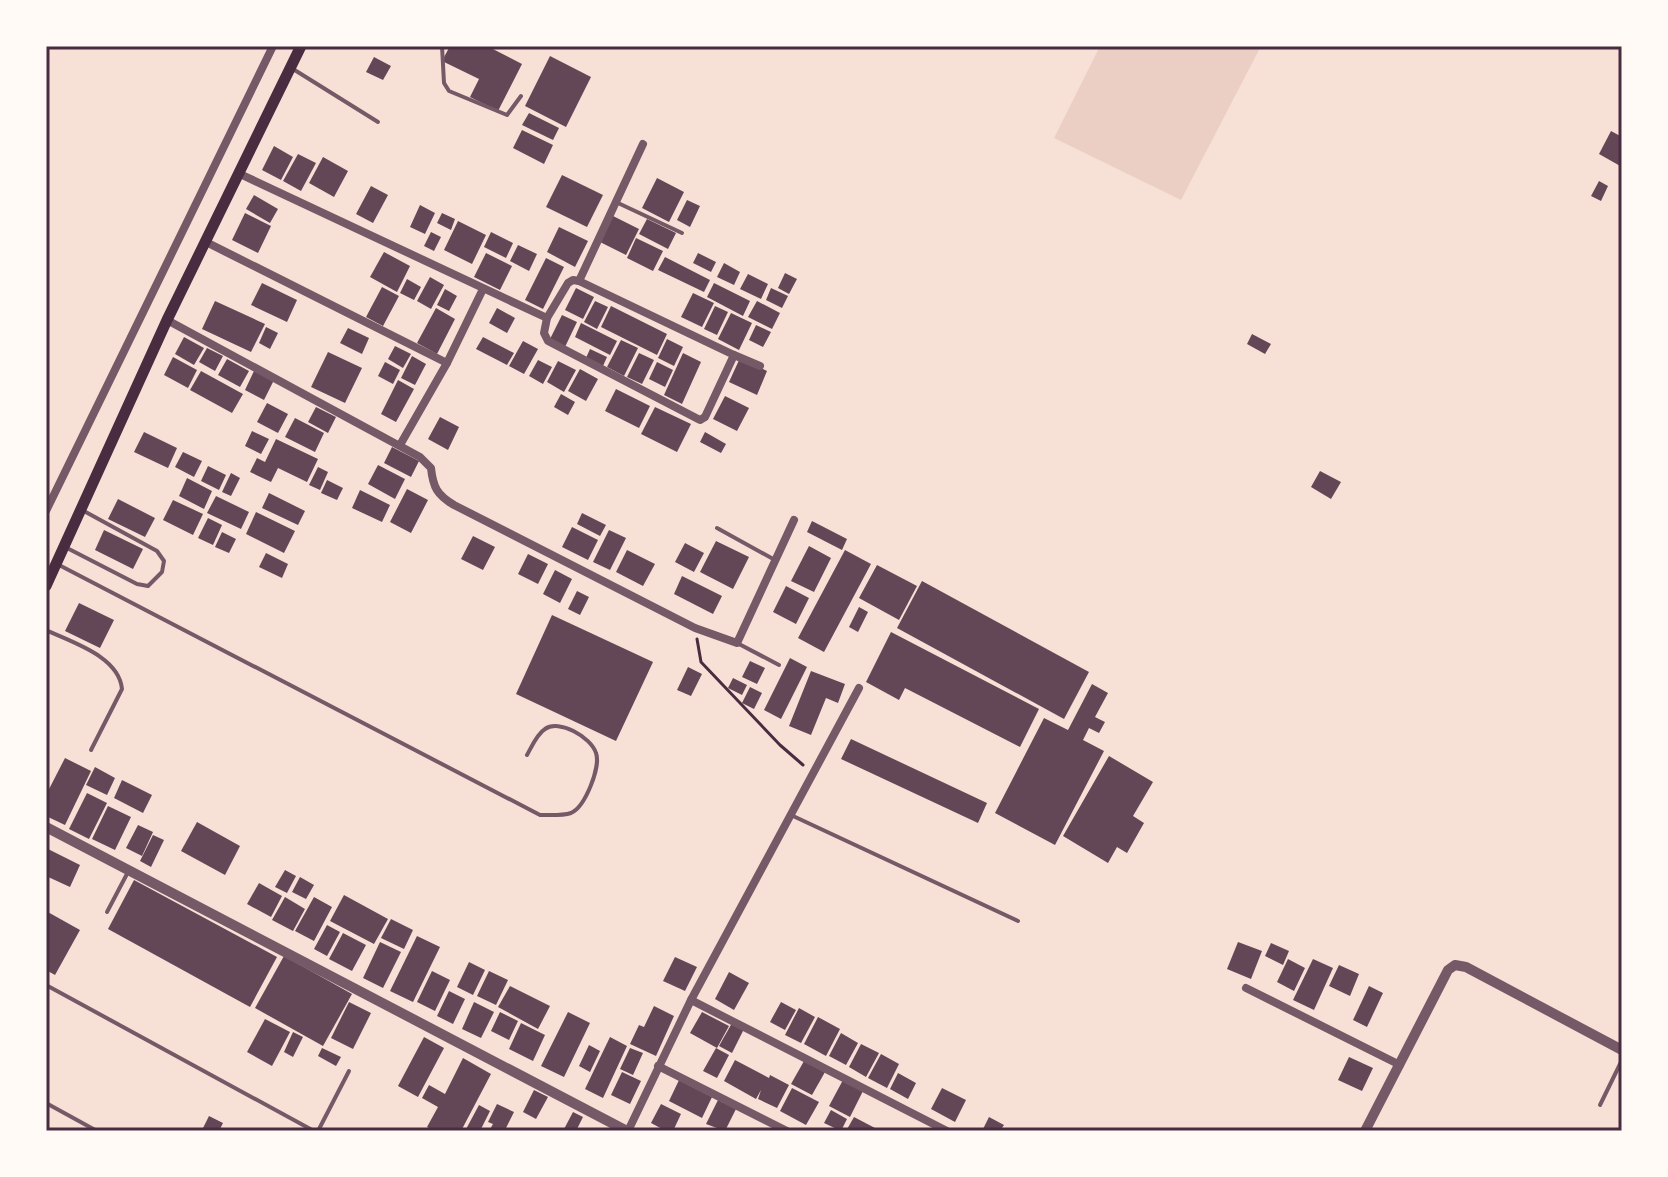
<svg xmlns="http://www.w3.org/2000/svg" width="1668" height="1177" viewBox="0 0 1668 1177" font-family="Helvetica,sans-serif">
	<rect width="100%" height="100%" fill="#f7e1d7"/>
	<path fill="#ebcfc5" d="M1100,46h161l-80,154 -127,-62z"/>
	<g fill="#644757">
		<path d="M450,46h37l35,18 -24,47 -28,-14 9,-18 -37,-18z"/>
		<path d="M550,56l41,21 -25,50 -41,-21z"/>
		<path d="M374,57l17,9 -8,14 -17,-8z"/>
		<path d="M529,113l30,15 -6,12 -31,-15z"/>
		<path d="M522,130l31,15 -9,19 -31,-16z"/>
		<path d="M1611,131l11,6v30l-23,-13z"/>
		<path d="M274,146l19,11 -12,23 -19,-10z"/>
		<path d="M298,154l18,9 -15,28 -18,-10z"/>
		<path d="M323,157l25,14 -14,26 -25,-14z"/>
		<path d="M562,175l41,20 -16,32 -41,-20z"/>
		<path d="M657,178l27,14 -15,30 -27,-14z"/>
		<path d="M1599,181l9,5 -7,15 -10,-5z"/>
		<path d="M371,186l17,9 -15,28 -17,-9z"/>
		<path d="M254,195l24,14 -8,14 -24,-14z"/>
		<path d="M687,200l13,6 -10,21 -13,-7z"/>
		<path d="M420,205l15,8 -10,21 -15,-7z"/>
		<path d="M245,213l26,13 -13,27 -26,-13z"/>
		<path d="M442,213l13,6 -4,11 -14,-7z"/>
		<path d="M613,216l26,13 -13,26 -26,-13z"/>
		<path d="M647,219l29,14 -8,16 -29,-15z"/>
		<path d="M458,221l28,14 -14,29 -28,-14z"/>
		<path d="M559,227l29,14 -13,26 -28,-15z"/>
		<path d="M431,232l10,5 -7,14 -10,-5z"/>
		<path d="M491,232l22,11 -7,15 -22,-11z"/>
		<path d="M636,238l27,13 -10,20 -26,-13z"/>
		<path d="M518,245l19,9 -8,17 -19,-10z"/>
		<path d="M384,252l26,14 -13,26 -27,-15z"/>
		<path d="M486,253l26,13 -12,24 -26,-13z"/>
		<path d="M698,253l18,9 -5,10 -18,-9z"/>
		<path d="M665,257l45,23 -6,12 -46,-22z"/>
		<path d="M546,258l18,9 -21,42 -18,-9z"/>
		<path d="M724,263l16,9 -6,13 -17,-8z"/>
		<path d="M785,273l12,6 -8,15 -11,-6z"/>
		<path d="M748,274l20,10 -7,15 -21,-10z"/>
		<path d="M430,277l14,8 -13,24 -14,-8z"/>
		<path d="M407,279l14,8 -7,13 -14,-7z"/>
		<path d="M262,283l35,17 -10,22 -36,-17z"/>
		<path d="M714,283l36,18 -7,15 -36,-19z"/>
		<path d="M382,287l17,9 -16,30 -17,-9z"/>
		<path d="M576,288l18,9 -11,22 -18,-9z"/>
		<path d="M771,288l17,8 -6,12 -16,-8z"/>
		<path d="M445,289l12,7 -8,15 -12,-6z"/>
		<path d="M693,293l21,10 -12,24 -21,-10z"/>
		<path d="M215,301l50,23 -14,28 -49,-23z"/>
		<path d="M595,301l13,6 -11,22 -13,-7z"/>
		<path d="M757,301l23,12 -8,16 -24,-12z"/>
		<path d="M611,306l56,28 -10,21 -56,-28z"/>
		<path d="M715,306l13,6 -11,23 -13,-6z"/>
		<path d="M436,308l19,11 -18,35 -20,-11z"/>
		<path d="M497,308l18,10 -8,15 -18,-10z"/>
		<path d="M731,313l21,10 -13,27 -21,-11z"/>
		<path d="M562,315l15,7 -13,27 -15,-8z"/>
		<path d="M581,323l36,18 -7,14 -35,-18z"/>
		<path d="M756,325l15,7 -8,15 -14,-7z"/>
		<path d="M266,327l12,6 -8,16 -11,-6z"/>
		<path d="M348,328l21,10 -7,16 -22,-11z"/>
		<path d="M1252,334l19,10 -6,10 -18,-10z"/>
		<path d="M184,337l20,11 -10,17 -19,-11z"/>
		<path d="M483,337l31,16 -7,12 -31,-16z"/>
		<path d="M667,339l16,8 -9,19 -16,-8z"/>
		<path d="M621,340l17,8 -14,28 -17,-9z"/>
		<path d="M523,341l15,8 -14,25 -15,-8z"/>
		<path d="M395,346l16,8 -8,14 -15,-9z"/>
		<path d="M207,348l16,8 -8,15 -16,-9z"/>
		<path d="M590,349l17,8 -4,9 -17,-8z"/>
		<path d="M328,352l34,16 -17,35 -34,-16z"/>
		<path d="M639,353l15,7 -12,24 -15,-7z"/>
		<path d="M683,353l18,9 -19,42 -18,-9z"/>
		<path d="M412,356l14,8 -11,21 -14,-7z"/>
		<path d="M173,357l24,13 -9,18 -24,-13z"/>
		<path d="M740,358l27,13 -10,24 -28,-13z"/>
		<path d="M227,359l22,12 -9,16 -22,-12z"/>
		<path d="M538,360l14,7 -9,17 -14,-8z"/>
		<path d="M558,361l18,9 -12,22 -17,-10z"/>
		<path d="M385,362l15,8 -7,14 -15,-8z"/>
		<path d="M657,362l16,8 -8,17 -16,-8z"/>
		<path d="M580,369l18,10 -12,22 -18,-10z"/>
		<path d="M201,371l42,23 -11,19 -42,-23z"/>
		<path d="M254,371l20,9 -10,20 -19,-10z"/>
		<path d="M398,380l16,9 -18,33 -15,-8z"/>
		<path d="M616,389l34,17 -11,22 -34,-17z"/>
		<path d="M561,394l14,8 -7,13 -14,-8z"/>
		<path d="M725,396l24,12 -12,23 -24,-12z"/>
		<path d="M267,403l21,11 -10,19 -21,-11z"/>
		<path d="M316,407l20,10 -8,16 -20,-11z"/>
		<path d="M655,407l36,17 -14,28 -36,-18z"/>
		<path d="M440,417l19,10 -11,23 -20,-11z"/>
		<path d="M295,418l29,15 -9,19 -30,-15z"/>
		<path d="M252,431l17,8 -8,15 -16,-8z"/>
		<path d="M144,432l33,16 -9,20 -34,-16z"/>
		<path d="M705,432l21,12 -5,9 -21,-11z"/>
		<path d="M276,439l42,20 -11,23 -29,-14 -7,14 -21,-10 7,-14 8,4z"/>
		<path d="M392,447l27,14 -8,16 -27,-14z"/>
		<path d="M183,452l19,9 -8,16 -19,-10z"/>
		<path d="M378,465l27,14 -10,20 -27,-15z"/>
		<path d="M208,466l18,9 -7,15 -18,-9z"/>
		<path d="M318,467l10,5 -8,18 -11,-5z"/>
		<path d="M1320,471l21,11 -10,17 -20,-12z"/>
		<path d="M231,473l9,5 -9,18 -9,-4z"/>
		<path d="M187,478l25,13 -8,18 -25,-13z"/>
		<path d="M327,480l16,8 -6,12 -16,-7z"/>
		<path d="M407,489l21,11 -17,33 -21,-11z"/>
		<path d="M360,490l30,15 -8,17 -30,-14z"/>
		<path d="M269,493l36,18 -7,14 -36,-17z"/>
		<path d="M216,496l33,16 -8,17 -34,-16z"/>
		<path d="M118,499l37,19 -10,19 -37,-18z"/>
		<path d="M173,500l30,14 -10,21 -30,-15z"/>
		<path d="M256,512l39,19 -11,22 -38,-19z"/>
		<path d="M582,513l24,12 -6,11 -23,-12z"/>
		<path d="M208,518l14,7 -9,20 -15,-7z"/>
		<path d="M812,521l35,18 -5,11 -35,-18z"/>
		<path d="M572,527l26,13 -10,20 -26,-13z"/>
		<path d="M104,530l39,19 -10,20 -38,-19z"/>
		<path d="M609,530l17,8 -16,32 -17,-8z"/>
		<path d="M222,532l14,7 -7,14 -14,-6z"/>
		<path d="M473,536l22,11 -12,23 -22,-11z"/>
		<path d="M716,541l33,16 -16,32 -33,-17z"/>
		<path d="M685,543l19,10 -10,19 -19,-10z"/>
		<path d="M809,546l22,12 -17,34 -23,-11z"/>
		<path d="M627,550l28,14 -12,22 -27,-14z"/>
		<path d="M845,550l26,14 -47,88 -26,-14z"/>
		<path d="M266,553l22,11 -6,14 -23,-11z"/>
		<path d="M528,554l20,10 -10,20 -20,-10z"/>
		<path d="M877,565l40,21 -18,34 -40,-22z"/>
		<path d="M555,570l17,9 -12,24 -17,-9z"/>
		<path d="M682,576l40,20 -9,18 -39,-20z"/>
		<path d="M922,581l167,91 -25,47 -167,-91z"/>
		<path d="M786,586l23,12 -13,26 -23,-12z"/>
		<path d="M577,591l12,6 -9,18 -12,-6z"/>
		<path d="M79,603l35,17 -14,28 -35,-17z"/>
		<path d="M859,607l9,5 -10,20 -9,-5z"/>
		<path d="M552,615l101,47 -37,79 -100,-47z"/>
		<path d="M891,632l148,77 -19,38 -115,-59 -6,12 -33,-18z"/>
		<path d="M790,658l17,9 -26,52 -17,-9z"/>
		<path d="M750,661l15,7 -8,16 -15,-7z"/>
		<path d="M688,667l14,7 -11,22 -14,-6z"/>
		<path d="M811,671l34,13 -7,19 -12,-5 -15,37 -22,-9z"/>
		<path d="M733,678l14,7 -5,10 -14,-7z"/>
		<path d="M1092,684l16,9 -13,24 10,5 -6,11 -10,-5 -6,12 21,11 -49,94 -60,-32 49,-95 24,12z"/>
		<path d="M750,687l12,6 -8,16 -12,-6z"/>
		<path d="M851,739l136,64 -9,20 -137,-64z"/>
		<path d="M1109,756l44,26 -20,34 11,7 -17,30 -10,-6 -9,16 -45,-27z"/>
		<path d="M65,758l26,13 -26,54 -19,-9v-21z"/>
		<path d="M95,767l20,11 -8,17 -21,-10z"/>
		<path d="M122,780l30,15 -9,18 -29,-15z"/>
		<path d="M87,793l20,10 -18,36 -20,-10z"/>
		<path d="M108,806l23,11 -16,33 -23,-11z"/>
		<path d="M197,822l43,24 -15,29 -44,-24z"/>
		<path d="M138,825l15,7 -11,24 -16,-8z"/>
		<path d="M153,835l11,5 -13,27 -11,-6z"/>
		<path d="M48,849l32,16 -10,22 -24,-11z"/>
		<path d="M285,870l11,6 -9,17 -12,-6z"/>
		<path d="M300,877l14,8 -8,14 -14,-7z"/>
		<path d="M134,880l143,77 -27,50 -142,-78z"/>
		<path d="M259,883l23,13 -11,21 -24,-13z"/>
		<path d="M344,895l44,24 -14,25 -44,-23z"/>
		<path d="M285,897l20,12 -12,22 -21,-11z"/>
		<path d="M314,897l18,10 -18,34 -19,-10z"/>
		<path d="M46,911l34,19 -25,45 -9,-5z"/>
		<path d="M391,919l22,11 -9,19 -23,-11z"/>
		<path d="M327,925l13,7 -13,24 -13,-7z"/>
		<path d="M343,933l23,12 -14,26 -23,-12z"/>
		<path d="M417,936l23,11 -27,55 -23,-11z"/>
		<path d="M380,942l21,10 -18,36 -20,-10z"/>
		<path d="M1238,942l24,9 -11,28 -24,-10z"/>
		<path d="M1271,943l18,8 -6,14 -18,-9z"/>
		<path d="M284,956l68,38 -29,52 -68,-38z"/>
		<path d="M675,957l22,10 -12,24 -22,-10z"/>
		<path d="M1288,959l17,9 -11,23 -17,-9z"/>
		<path d="M1313,959l20,9 -19,42 -21,-10z"/>
		<path d="M469,962l16,8 -12,25 -16,-8z"/>
		<path d="M1339,965l20,9 -9,22 -21,-10z"/>
		<path d="M432,971l18,9 -15,31 -18,-9z"/>
		<path d="M489,971l19,9 -12,25 -19,-9z"/>
		<path d="M729,972l20,11 -15,27 -19,-11z"/>
		<path d="M510,986l40,20 -12,23 -40,-22z"/>
		<path d="M1369,986l14,7 -16,34 -14,-7z"/>
		<path d="M449,991l16,8 -12,25 -16,-8z"/>
		<path d="M349,1002l22,11 -18,36 -22,-11z"/>
		<path d="M474,1002l20,10 -13,26 -19,-9z"/>
		<path d="M781,1002l15,8 -11,20 -15,-8z"/>
		<path d="M654,1006l20,10 -18,40 -26,-12 9,-19 5,2z"/>
		<path d="M799,1008l16,9 -14,26 -16,-8z"/>
		<path d="M500,1012l18,9 -9,19 -18,-9z"/>
		<path d="M568,1012l22,11 -26,54 -23,-11z"/>
		<path d="M702,1012l27,14 -12,22 -27,-15z"/>
		<path d="M818,1017l22,12 -14,27 -22,-12z"/>
		<path d="M265,1019l25,13 -18,34 -25,-14z"/>
		<path d="M521,1023l24,12 -12,26 -24,-12z"/>
		<path d="M732,1023l12,6 -12,24 -13,-7z"/>
		<path d="M293,1032l10,5 -10,20 -9,-5z"/>
		<path d="M841,1033l17,10 -12,22 -17,-9z"/>
		<path d="M424,1037l20,11 -26,49 -20,-11z"/>
		<path d="M610,1037l17,9 -24,52 -18,-9z"/>
		<path d="M861,1044l18,9 -13,24 -17,-10z"/>
		<path d="M589,1045l11,6 -10,21 -11,-6z"/>
		<path d="M322,1048l19,9 -5,9 -18,-10z"/>
		<path d="M630,1048l13,5 -10,22 -13,-6z"/>
		<path d="M716,1048l13,7 -12,23 -14,-7z"/>
		<path d="M881,1054l18,10 -12,24 -19,-10z"/>
		<path d="M1349,1057l24,11 -11,23 -24,-11z"/>
		<path d="M463,1058l28,16 -30,57h-27l-7,-4 11,-20 -16,-9 7,-13 16,9z"/>
		<path d="M735,1060l34,18 1,-3 19,10 -12,23 -19,-9 3,-9 -5,9 -32,-18z"/>
		<path d="M804,1061l21,11 -13,23 -21,-11z"/>
		<path d="M622,1072l19,9 -11,23 -19,-9z"/>
		<path d="M898,1073l18,10 -8,16 -18,-10z"/>
		<path d="M680,1078l33,17 -11,23 -33,-17z"/>
		<path d="M843,1080l20,11 -13,26 -21,-11z"/>
		<path d="M792,1088l27,14 -13,23 -26,-14z"/>
		<path d="M942,1088l24,12 -11,22 -24,-13z"/>
		<path d="M534,1090l14,7 -12,22 -13,-7z"/>
		<path d="M718,1100l18,9 -11,22 -19,-7z"/>
		<path d="M497,1104l17,8 -8,16 7,3h-24l4,-7 -5,-2z"/>
		<path d="M661,1104l20,10 -8,17h-7l-15,-8z"/>
		<path d="M479,1105l11,6 -10,20h-15z"/>
		<path d="M831,1110l16,9 -6,12 -17,-8z"/>
		<path d="M573,1112l10,5 -7,14h-13z"/>
		<path d="M209,1116l14,7 -4,8 -16,-3z"/>
		<path d="M854,1117l21,11 -2,3h-27z"/>
		<path d="M989,1117l15,8 -4,6h-18z"/>
	</g>
	<g fill="none" stroke-linecap="round" stroke-linejoin="round">
		<path stroke="#4a2c40" stroke-width="3" d="M697,639l4,23 79,83 23,20"/>
		<g stroke="#755966" stroke-width="4">
			<path d="M442,46l2,37 5,8 58,24 14,-19"/>
			<path d="M293,69l85,53"/>
			<path d="M618,203l64,30"/>
			<path d="M717,528l58,32"/>
			<path d="M67,548l70,36 11,2 14,-14 2,-11 -7,-10 -75,-41"/>
			<path d="M59,565l481,250c9,0 22,1 31,-2 14,-6 30,-46 25,-60 -5,-16 -37,-34 -51,-24 -8,5 -13,17 -18,26"/>
			<path d="M46,630c25,12 73,26 76,59l-31,61"/>
			<path d="M739,644l40,21"/>
			<path d="M793,816l225,105"/>
			<path d="M107,912l21,-40"/>
			<path d="M46,985l268,146"/>
			<path d="M46,1103l51,28"/>
			<path d="M1600,1105l22,-45"/>
			<path d="M318,1131l31,-60"/>
		</g>
		<g stroke="#755966" stroke-width="8">
			<path d="M240,174l307,144"/>
			<path d="M206,242l241,121"/>
			<path d="M573,280l6,1 155,74 -29,62 -5,3 -152,-79 -4,-8 3,-15 21,-35z"/>
			<path d="M579,281l64,-137"/>
			<path d="M167,320l253,137 11,11c2,19 6,27 23,37l241,123 42,15 57,-123"/>
			<path d="M734,355l26,11"/>
			<path d="M400,445l47,-82 36,-74"/>
			<path d="M46,511l227,-465"/>
			<path d="M1246,988l154,77"/>
			<path d="M691,1000l256,131"/>
			<path d="M658,1066l129,65"/>
			<path d="M628,1131l63,-131 168,-312"/>
		</g>
		<g stroke="#755966" stroke-width="10">
			<path d="M46,827l581,304"/>
			<path d="M1365,1131l83,-161 7,-5 11,2 156,83"/>
		</g>
		<path stroke="#4a2c40" stroke-width="11" d="M46,586l121,-266 134,-274"/>
	</g>
	<rect width="1668" height="1177" fill="none" stroke="#fffaf5" stroke-width="96"/>
	<rect x="48" y="48" width="1572" height="1081" fill="none" stroke="#4a2c40" stroke-width="3"/>
</svg>
